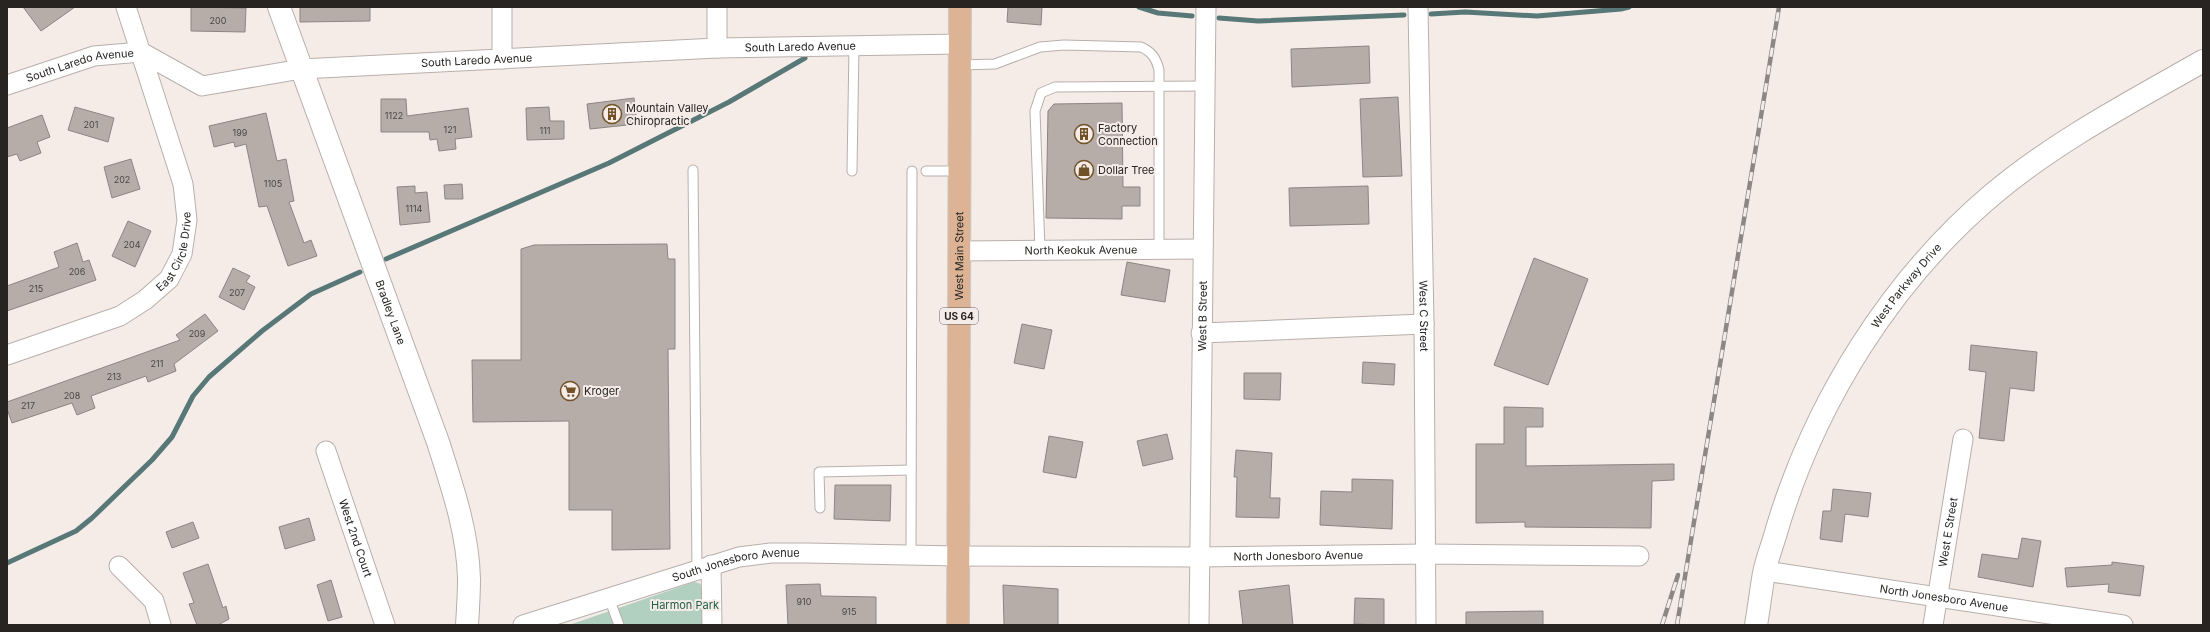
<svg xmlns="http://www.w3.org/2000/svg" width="2210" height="632" viewBox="0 0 2210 632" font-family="Inter,sans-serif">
	<rect width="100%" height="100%" fill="#f5ece8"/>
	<path fill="#b2d0bf" d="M694,582l5,1 5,5 1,37h-136z"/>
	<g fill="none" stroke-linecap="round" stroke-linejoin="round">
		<g stroke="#587777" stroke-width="5">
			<path d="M1139,7l19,6 34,3"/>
			<path d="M1431,14l34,-2 72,4 84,-7 8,-2"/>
			<path d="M1219,18l39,3 146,-6"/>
			<path d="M386,259l223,-96 120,-61 76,-44"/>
			<path d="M7,563l69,-32 16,-13 60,-58 20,-23 21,-41 16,-19 53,-46 49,-37 49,-22"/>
		</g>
	</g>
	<g fill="#b6ada9" stroke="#8d8581">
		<path d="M23,7h52l-34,24z"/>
		<path d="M191,7l55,1 -1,24 -54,-1z"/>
		<path d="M300,7h70v14l-70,1z"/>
		<path d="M1008,7h34l-1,18 -34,-3z"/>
		<path d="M1369,46l1,37 -78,4 -1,-38z"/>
		<path d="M1398,97l4,79 -39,1 -3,-78z"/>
		<path d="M634,98l3,26 -47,5 -3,-25z"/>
		<path d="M381,99h25l1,17 61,-8 4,29 -17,2 1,10 -17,2 -2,-12 -7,1 -1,-8h-48z"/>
		<path d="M1122,103l1,84h17v19h-18v13l-76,-1 2,-107 6,-7z"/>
		<path d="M75,107l39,11 -6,24 -40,-12z"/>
		<path d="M549,107l1,14h14v18l-37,1 -1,-32z"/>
		<path d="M266,113l11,48 9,-2 8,42 -5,1 15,41 7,-3 6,16 -29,10 -21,-60 -8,1 -13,-63 -11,3 -1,-5 -20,5 -5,-21z"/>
		<path d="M42,115l8,22 -13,5 4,11 -21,8 -3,-7 -10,3v-29z"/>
		<path d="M131,159l9,30 -28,9 -8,-31z"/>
		<path d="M462,184l1,15h-18l-1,-14z"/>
		<path d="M415,186v7l12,-1 3,30 -30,3 -3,-38z"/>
		<path d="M1368,186l1,38 -79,2 -1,-38z"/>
		<path d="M128,221l23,10 -16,36 -23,-11z"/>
		<path d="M77,243l6,19 6,-2 7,20 -89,31v-25l52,-19 -5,-15z"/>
		<path d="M667,244l1,15h7v90h-7l2,200 -58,1v-40h-43v-89l-96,1 -1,-62h49v-111l13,-4z"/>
		<path d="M1534,258l54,21 -40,106 -54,-20z"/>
		<path d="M1127,262l43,8 -5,32 -44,-7z"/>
		<path d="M233,268l17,8 -4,6 9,5 -11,23 -25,-13z"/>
		<path d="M205,314l13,17 -44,33 2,7 -28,11 -2,-6 -55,20 4,12 -18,7 -5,-12 -60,20 -5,-14v-7l173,-62 -4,-5z"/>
		<path d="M1022,324l30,6 -8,39 -30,-6z"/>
		<path d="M1971,345l66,7 -3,39 -24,-3 -6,53 -25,-3 7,-66 -17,-2z"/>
		<path d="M1363,362l32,2 -1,21 -32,-2z"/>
		<path d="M1244,373h37l-1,27 -36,-1z"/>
		<path d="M1504,407l39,1v19h-17v39l148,-2v16l-22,1 -1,47 -126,-1v-5l-49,1v-79h28z"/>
		<path d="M1167,434l6,25 -30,7 -6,-25z"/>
		<path d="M1049,436l34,6 -7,36 -33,-6z"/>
		<path d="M1236,450l36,3 -2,45h10l-1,20 -43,-1 1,-40h-3z"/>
		<path d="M1352,479l41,1 -1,49 -72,-4 1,-34 31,1z"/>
		<path d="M835,485h56l-1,36 -56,-2z"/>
		<path d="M1833,489l38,4 -3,24 -23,-3 -3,28 -22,-3 3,-28h8z"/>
		<path d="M309,518l6,22 -30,9 -6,-22z"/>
		<path d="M193,522l6,16 -27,10 -6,-16z"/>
		<path d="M2022,538l19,3 -8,46 -55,-10 4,-23 36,5z"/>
		<path d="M2112,562l32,4 -4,30 -32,-4 1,-8 -42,3 -2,-19 47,-3z"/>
		<path d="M208,564l15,44 3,-2 3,13 -11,6h-21l-8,-21 5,-1 -11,-30z"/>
		<path d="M331,580l11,37 -14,4 -11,-36z"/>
		<path d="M820,584l1,12 55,1v28h-88l-2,-40z"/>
		<path d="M1003,585l55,4v36h-54z"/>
		<path d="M1289,585l4,40h-50l-4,-34z"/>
		<path d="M1355,598l29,1v26l-30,-1z"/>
		<path d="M1543,611v14h-77v-13z"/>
	</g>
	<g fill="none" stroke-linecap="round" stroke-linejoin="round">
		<defs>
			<g id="service">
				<path d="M960,65l35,-1 45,-17 24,-2 77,2c11,5 15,11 18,23v179"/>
				<path d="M693,170l4,400"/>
				<path d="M852,171l2,-125"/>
				<path d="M926,171h33"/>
				<path d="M1040,250l-5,-139 6,-18 14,-6 149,-1"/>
				<path d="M820,508l-1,-36 92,-2"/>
				<path d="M911,555l1,-384"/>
				<path d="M609,598l10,27"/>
			</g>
			<g id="minor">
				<path d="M717,7v41"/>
				<path id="s1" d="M1418,7l6,317 2,301"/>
				<path d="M502,59v-52"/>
				<path id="s2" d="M7,85l87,-29 47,-4 61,34 99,-17 416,-21 243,-4"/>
				<path id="s3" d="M959,251l243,-2"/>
				<path d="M1201,333l223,-9"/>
				<path id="s4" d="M7,355l113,-39 25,-16 24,-21 13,-25 5,-34 -4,-36 -57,-177"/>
				<path id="s5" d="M326,451l59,174"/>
				<path d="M711,565l1,60"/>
				<path d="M119,566l35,35 7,24"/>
				<path id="s6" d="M1765,571l358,54"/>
				<path id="s7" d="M523,625l216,-68 32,-4h36l150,3 242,1 227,-3 213,2"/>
				<path id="s8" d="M1199,625l7,-618"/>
				<path id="s9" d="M1933,625l30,-186"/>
			</g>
			<g id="tertiary">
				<path id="s10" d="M279,7l159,435c14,44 30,90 31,137 0,15 -1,31 -2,46"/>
			</g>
			<g id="secondary">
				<path id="s11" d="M1756,625c3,-17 5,-35 8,-52 3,-15 9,-29 13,-44 38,-127 114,-249 216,-335 63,-53 138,-92 210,-133"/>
			</g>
			<g id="primary">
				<path id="s12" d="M958,625l2,-618"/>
			</g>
		</defs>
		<use href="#service" stroke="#b8afab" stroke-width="11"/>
		<use href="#minor" stroke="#b8afab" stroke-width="21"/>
		<use href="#tertiary" stroke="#b8afab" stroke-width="24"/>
		<use href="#secondary" stroke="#b8afab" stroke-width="24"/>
		<use href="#primary" stroke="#cbcaca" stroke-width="24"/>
		<use href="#service" stroke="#fff" stroke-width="9"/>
		<use href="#minor" stroke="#fff" stroke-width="19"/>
		<use href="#tertiary" stroke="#fff" stroke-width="22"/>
		<use href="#secondary" stroke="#fff" stroke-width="22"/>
		<use href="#primary" stroke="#dcb495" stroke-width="22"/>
		<defs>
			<g id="rail">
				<path d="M1662,625l16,-50"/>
				<path d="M1677,625l102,-618"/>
			</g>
		</defs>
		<use href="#rail" stroke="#8d8784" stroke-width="4.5"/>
		<use href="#rail" stroke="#f5ece8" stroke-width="3" stroke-dasharray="9" stroke-linecap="butt"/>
	</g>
	<defs>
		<symbol id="building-ring" viewBox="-11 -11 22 22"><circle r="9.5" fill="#f5ece8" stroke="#715227" stroke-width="1.5"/><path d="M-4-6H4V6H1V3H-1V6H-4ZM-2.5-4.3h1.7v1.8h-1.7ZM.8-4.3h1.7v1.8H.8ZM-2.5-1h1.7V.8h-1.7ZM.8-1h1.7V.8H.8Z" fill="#715227"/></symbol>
		<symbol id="shop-ring" viewBox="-11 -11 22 22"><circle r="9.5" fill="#f5ece8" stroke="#715227" stroke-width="1.5"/><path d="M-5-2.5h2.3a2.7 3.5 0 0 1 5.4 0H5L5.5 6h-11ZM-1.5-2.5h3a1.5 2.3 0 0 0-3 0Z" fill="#715227"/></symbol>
		<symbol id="supermarket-ring" viewBox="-11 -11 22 22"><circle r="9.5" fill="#f5ece8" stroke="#715227" stroke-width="1.5"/><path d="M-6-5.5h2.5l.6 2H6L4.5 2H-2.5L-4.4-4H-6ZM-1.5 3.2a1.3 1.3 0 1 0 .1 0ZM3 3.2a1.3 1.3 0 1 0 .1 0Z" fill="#715227"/></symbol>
	</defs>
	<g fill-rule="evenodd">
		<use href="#building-ring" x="601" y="103" width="22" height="22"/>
		<use href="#building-ring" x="1073" y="123" width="22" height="22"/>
		<use href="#shop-ring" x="1073" y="159" width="22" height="22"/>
		<use href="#supermarket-ring" x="559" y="380" width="22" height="22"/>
	</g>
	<g text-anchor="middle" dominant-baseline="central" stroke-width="4" stroke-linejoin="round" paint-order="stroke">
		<g font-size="9" fill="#4b4644">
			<text x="218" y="20">200</text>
			<text x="394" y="115">1122</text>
			<text x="91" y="124">201</text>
			<text x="450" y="129">121</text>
			<text x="545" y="130">111</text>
			<text x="240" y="132">199</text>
			<text x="122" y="179">202</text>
			<text x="273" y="183">1105</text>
			<text x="414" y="208">1114</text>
			<text x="132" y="244">204</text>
			<text x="77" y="271">206</text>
			<text x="36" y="288">215</text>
			<text x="237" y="292">207</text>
			<text x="197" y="333">209</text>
			<text x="157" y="363">211</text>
			<text x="114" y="376">213</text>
			<text x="72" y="395">208</text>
			<text x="28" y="405">217</text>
			<text x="804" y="601">910</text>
			<text x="849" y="611">915</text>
		</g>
		<rect fill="#f5ece8" stroke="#65605d" stroke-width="1" x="940" y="308" width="38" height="16" rx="3"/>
		<g font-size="10" font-weight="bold" fill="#272422">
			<text x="959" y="316">US 64</text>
		</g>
		<g font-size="11" fill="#272422" stroke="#f5ece8">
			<text stroke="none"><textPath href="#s2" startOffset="809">South Laredo Avenue</textPath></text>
			<text stroke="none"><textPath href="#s2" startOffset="485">South Laredo Avenue</textPath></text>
			<text stroke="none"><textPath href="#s2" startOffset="76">South Laredo Avenue</textPath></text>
			<text stroke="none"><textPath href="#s4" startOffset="209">East Circle Drive</textPath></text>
			<text stroke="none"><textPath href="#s3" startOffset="122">North Keokuk Avenue</textPath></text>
			<text stroke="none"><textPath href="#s12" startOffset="369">West Main Street</textPath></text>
			<text stroke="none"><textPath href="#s11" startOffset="376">West Parkway Drive</textPath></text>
			<text stroke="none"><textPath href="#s10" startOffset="325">Bradley Lane</textPath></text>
			<text stroke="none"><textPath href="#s8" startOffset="309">West B Street</textPath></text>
			<text stroke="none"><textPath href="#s1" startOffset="309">West C Street</textPath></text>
			<text stroke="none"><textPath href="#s9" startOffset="94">West E Street</textPath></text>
			<text stroke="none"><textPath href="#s5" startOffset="92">West 2nd Court</textPath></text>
			<text stroke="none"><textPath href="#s7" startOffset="786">North Jonesboro Avenue</textPath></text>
			<text stroke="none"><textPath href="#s7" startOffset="222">South Jonesboro Avenue</textPath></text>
			<text stroke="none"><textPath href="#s6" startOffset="181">North Jonesboro Avenue</textPath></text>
		</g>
		<g font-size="11" fill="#272422" stroke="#f5ece8" text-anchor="start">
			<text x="626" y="108">Mountain Valley<tspan x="626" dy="13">Chiropractic</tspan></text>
			<text x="1098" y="128">Factory<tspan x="1098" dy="13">Connection</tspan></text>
			<text x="1098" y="170">Dollar Tree</text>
			<text x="584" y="391">Kroger</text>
		</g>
		<g font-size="11" fill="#205f43" stroke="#f5ece8">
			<text x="685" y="605">Harmon Park</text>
		</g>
	</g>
	<rect width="2210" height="632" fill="none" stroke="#272422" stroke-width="16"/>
</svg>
